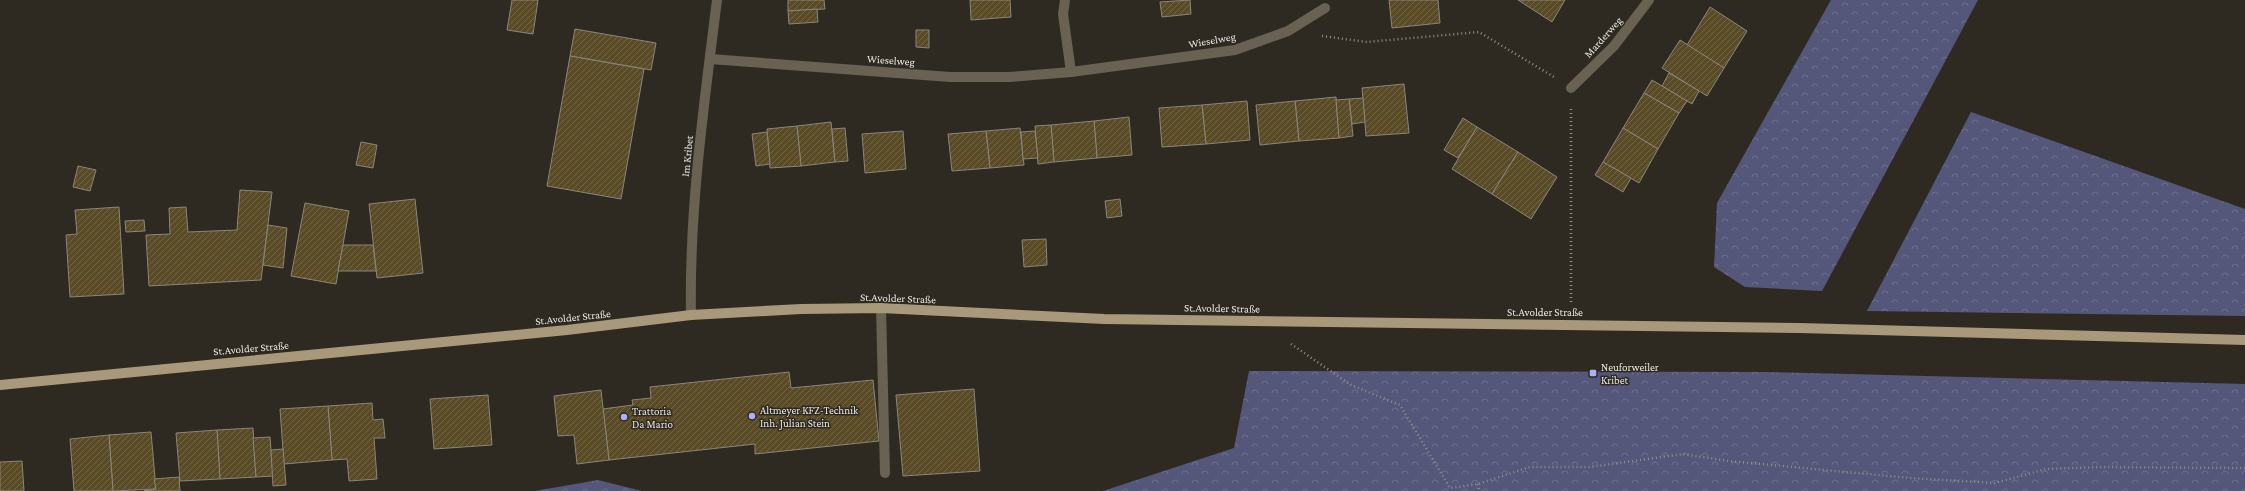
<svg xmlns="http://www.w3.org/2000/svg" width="2245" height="491" viewBox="0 0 2245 491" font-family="'Crimson Pro',serif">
	<defs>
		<pattern id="forest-crowns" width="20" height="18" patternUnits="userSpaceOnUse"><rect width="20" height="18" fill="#55577a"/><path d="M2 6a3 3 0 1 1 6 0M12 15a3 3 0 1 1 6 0" fill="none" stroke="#6d6f8c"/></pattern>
		<pattern id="building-hatch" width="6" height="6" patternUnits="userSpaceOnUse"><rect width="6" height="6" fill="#5a4b27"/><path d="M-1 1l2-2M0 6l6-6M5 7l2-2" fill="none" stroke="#726546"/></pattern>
	</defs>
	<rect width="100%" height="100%" fill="#2e2a22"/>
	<g fill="url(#forest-crowns)">
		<path d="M1831,0h147l-156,291 -77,-4 -31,-20 3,-64z"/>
		<path d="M1971,112l274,97v107l-378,-5z"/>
		<path d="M1249,371l516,1 480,12v107h-1142l131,-43z"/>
		<path d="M598,480l44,11h-107z"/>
	</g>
	<g fill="url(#building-hatch)" stroke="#8a867c">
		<path d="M512,0h26l-5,34 -26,-4z"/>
		<path d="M788,0h36l1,9 -37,2z"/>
		<path d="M970,0h40l1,17 -40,3z"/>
		<path d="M1190,0l1,14 -29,3 -2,-15z"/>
		<path d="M1389,0h49l2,23 -48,5z"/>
		<path d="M1518,0h47l-13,22z"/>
		<path d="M1710,7l37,24 -23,37 -37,-23z"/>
		<path d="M817,9l1,13 -29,2 -1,-13z"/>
		<path d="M575,29l81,14 -5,27 -81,-14z"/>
		<path d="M916,30h13v18l-13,-1z"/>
		<path d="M1680,40l44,28 -17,28 -45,-28z"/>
		<path d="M570,56l74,13 -23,130 -74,-13z"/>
		<path d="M1669,73l30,18 -7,13 -30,-18z"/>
		<path d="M1652,80l35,21 -8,12 -35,-20z"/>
		<path d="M1404,84l5,49 -43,3 -4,-48z"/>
		<path d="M1644,93l35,20 -21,36 -35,-21z"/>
		<path d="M1336,97l3,41 -40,3 -4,-40z"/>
		<path d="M1363,98l2,24 -13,2 -3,-25z"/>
		<path d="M1349,99l4,37 -14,2 -3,-38z"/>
		<path d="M1247,101l3,39 -44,4 -4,-39z"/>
		<path d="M1295,101l4,40 -39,4 -4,-40z"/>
		<path d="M1202,105l4,39 -44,3 -3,-39z"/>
		<path d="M1129,117l3,38 -35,3 -3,-37z"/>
		<path d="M1463,118l14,9 -19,31 -14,-8z"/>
		<path d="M1094,121l3,37 -43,4 -3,-37z"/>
		<path d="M831,122l4,40 -34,4 -4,-40z"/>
		<path d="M1051,125l3,37 -16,2 -3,-38z"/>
		<path d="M797,126l4,40 -31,2 -3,-39z"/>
		<path d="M1477,127l41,25 -26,42 -40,-25z"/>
		<path d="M845,128l3,33 -13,1 -3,-33z"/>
		<path d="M1020,128l4,37 -34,3 -4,-37z"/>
		<path d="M1623,128l35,21 -19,34 -36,-21z"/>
		<path d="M903,131l3,38 -41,4 -3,-39z"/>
		<path d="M986,131l4,37 -38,3 -4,-37z"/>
		<path d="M1035,131l3,27 -15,1 -2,-27z"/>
		<path d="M767,132l3,32 -14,2 -4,-32z"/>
		<path d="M361,142l16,3 -4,23 -17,-3z"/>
		<path d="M1518,152l39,25 -26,42 -39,-25z"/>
		<path d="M1603,162l28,16 -8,14 -28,-17z"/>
		<path d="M78,166l18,4 -6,21 -17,-4z"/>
		<path d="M240,190l32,2 -11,88 -112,6 -3,-51 24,-1 -1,-26 17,-1 2,25 49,-2z"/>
		<path d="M415,199l8,74 -46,5 -8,-74z"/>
		<path d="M1120,199l2,17 -15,2 -2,-17z"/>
		<path d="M305,203l44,8 -13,73 -45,-8z"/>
		<path d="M119,207l5,87 -54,3 -4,-62 11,-1 -2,-24z"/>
		<path d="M144,220l1,11 -19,1 -1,-11z"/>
		<path d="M268,225l19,3 -4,40 -20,-3z"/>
		<path d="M1046,239l1,26 -23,2 -2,-27z"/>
		<path d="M343,245h30l3,26h-38z"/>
		<path d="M789,372l2,16 82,-8 6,61 -124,13v-10l-146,16 -6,-51 30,-4 -1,-5 19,-2 -1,-11z"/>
		<path d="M974,389l6,82 -77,5 -7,-81z"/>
		<path d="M601,390l8,70 -32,4 -3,-29 -16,1 -4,-40z"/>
		<path d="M488,395l4,50 -58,4 -4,-50z"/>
		<path d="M372,403l1,17 10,-1 2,19h-11l3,41 -28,2 -2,-22 -15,1 -4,-54z"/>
		<path d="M328,406l4,54 -48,4 -4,-55z"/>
		<path d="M253,428l3,49 -36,2 -3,-49z"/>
		<path d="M217,430l3,49 -40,2 -4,-48z"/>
		<path d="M151,432l5,57 -43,2 -4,-56z"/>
		<path d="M109,435l4,56h-39l-4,-52z"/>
		<path d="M270,437l3,39 -17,1 -3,-39z"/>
		<path d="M283,449l3,36 -13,1 -2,-36z"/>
		<path d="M22,461l2,30h-24v-29z"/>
		<path d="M179,477l1,14h-36l12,-2 -2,-10z"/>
	</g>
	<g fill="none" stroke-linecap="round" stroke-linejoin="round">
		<g stroke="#928e88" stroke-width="2.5" stroke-dasharray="1 3" stroke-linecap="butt">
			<path d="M1322,36l45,6 112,-10 75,45"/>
			<path d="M1571,109v195"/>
			<path d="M1291,344l60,41 49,20 50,83 28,-4 52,-17h60l93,-13 46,7 181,17 85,5 51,-14 56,-2 143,1"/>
			<path d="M1478,484l1,7"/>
		</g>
		<g stroke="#696252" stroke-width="10">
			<path d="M1065,0l-2,14 8,58"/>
			<path d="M710,59l240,18h60l61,-5 164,-22 53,-19 37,-23"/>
			<path d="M1571,88l43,-42 35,-46"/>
			<path d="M881,308l4,165"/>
			<path d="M691,315c-2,-105 13,-211 26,-315"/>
		</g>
		<path stroke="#a79979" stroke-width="10" d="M0,385l567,-55 124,-15 110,-6 80,-1 223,11 695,9 446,12"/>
	</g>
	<g fill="#aab0fb" stroke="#2e2a22" stroke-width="1.5">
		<rect x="1589" y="369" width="8" height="8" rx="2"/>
		<circle cx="752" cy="416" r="4"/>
		<circle cx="624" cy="417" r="4"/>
	</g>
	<g text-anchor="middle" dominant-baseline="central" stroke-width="3" stroke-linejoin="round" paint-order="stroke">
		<g font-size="11" fill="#e7e4df" stroke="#2e2a22">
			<text transform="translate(1603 37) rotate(-48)">Marderweg</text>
			<text transform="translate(1212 40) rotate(-10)">Wieselweg</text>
			<text transform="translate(891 60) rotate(4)">Wieselweg</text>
			<text transform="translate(687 156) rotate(-84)">Im Kribet</text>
			<text transform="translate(898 298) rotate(2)">St.Avolder Straße</text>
			<text transform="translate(1222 308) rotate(1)">St.Avolder Straße</text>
			<text x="1545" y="312">St.Avolder Straße</text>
			<text transform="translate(573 317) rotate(-6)">St.Avolder Straße</text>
			<text transform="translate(251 348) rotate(-5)">St.Avolder Straße</text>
		</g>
		<g font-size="11" fill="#e7e4df" stroke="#2e2a22" text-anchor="start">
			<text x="1601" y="367">Neuforweiler<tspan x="1601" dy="13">Kribet</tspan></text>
			<text x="760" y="410">Altmeyer KFZ-Technik<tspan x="760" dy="13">Inh. Julian Stein</tspan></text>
			<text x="632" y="411">Trattoria<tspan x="632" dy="13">Da Mario</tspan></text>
		</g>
	</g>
</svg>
